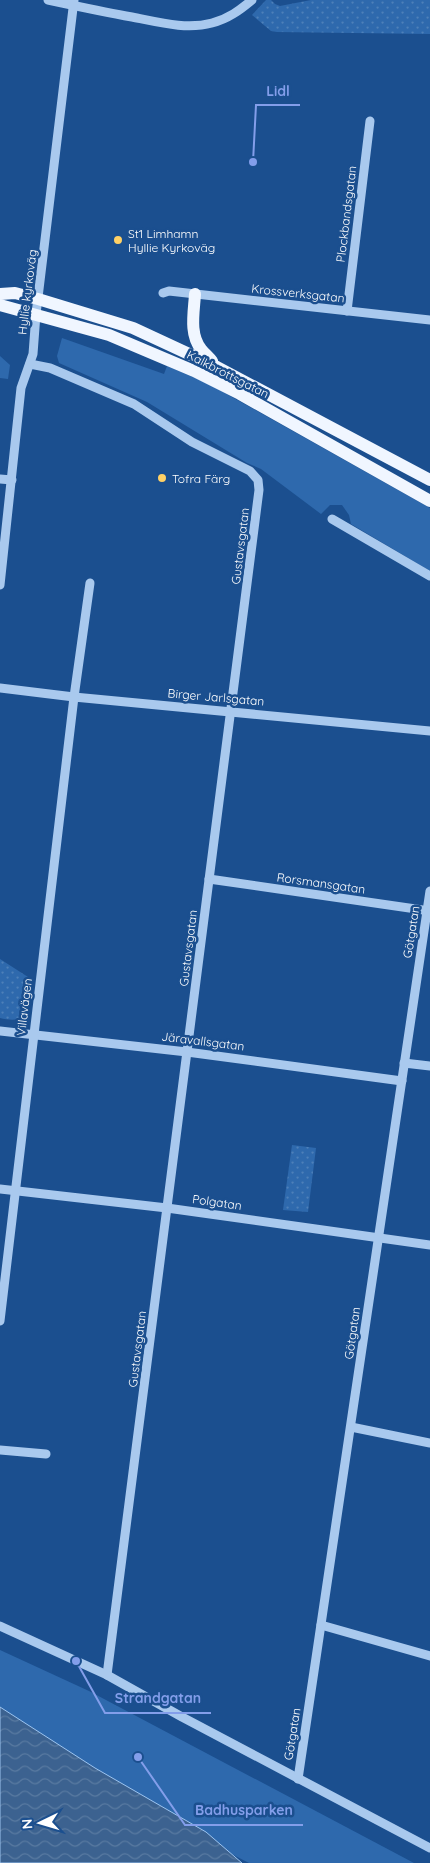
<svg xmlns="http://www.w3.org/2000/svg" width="430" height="1863" viewBox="0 0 430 1863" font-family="Quicksand,sans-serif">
	<defs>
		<pattern id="grass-dots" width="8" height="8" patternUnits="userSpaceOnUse" patternTransform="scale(1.25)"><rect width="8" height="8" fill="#2e69ad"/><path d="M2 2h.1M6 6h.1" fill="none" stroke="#4d80b9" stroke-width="1.8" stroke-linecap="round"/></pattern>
		<pattern id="water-waves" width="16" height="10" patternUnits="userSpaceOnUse" patternTransform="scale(1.25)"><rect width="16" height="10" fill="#3c6290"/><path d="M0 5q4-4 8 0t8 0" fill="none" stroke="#597aa1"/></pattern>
	</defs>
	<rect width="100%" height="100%" fill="#1b4f8f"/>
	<g fill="url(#grass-dots)">
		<path d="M266,0h5l4,4 5,2 31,-6h119v34l-153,-2 -6,-1 -19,-16z"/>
		<path d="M0,959l28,18 -2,36c-7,9 -16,7 -26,5z"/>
		<path d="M292,1145l24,3 -8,64 -25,-2z"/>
	</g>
	<g fill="#2e69ad">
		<path d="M62,338l102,36 3,-8 40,17 223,125v63l-79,-47 -2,-9 -7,-10h-12l-9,9 -60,-45 -14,-6 -100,-61 -88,-39 -2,-7z"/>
		<path d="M0,356l10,9 -2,14 -8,-1z"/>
		<path d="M0,1650l89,41 325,172h-165l-70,-36 -179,-106z"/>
	</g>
	<path fill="url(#water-waves)" stroke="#9cc4f0" d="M0,1707l95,61 111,64 36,31h-242z"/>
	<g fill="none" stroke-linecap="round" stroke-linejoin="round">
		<g stroke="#a9c9ee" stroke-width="9">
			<path d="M48,0c28,6 56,12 84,17 26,5 54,13 80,6 16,-4 28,-13 40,-23"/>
			<path d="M163,293l6,-2 261,29"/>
			<path d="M347,311l23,-190"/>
			<path d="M30,364l20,4 84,36 58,38 58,29 8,9 1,10 -152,1185"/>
			<path d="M0,479l12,1"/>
			<path d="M332,519l98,57"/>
			<path d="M0,585l21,-197 12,-34 3,-40 38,-314"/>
			<path d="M0,688l74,9 356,34"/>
			<path d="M74,697l16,-114"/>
			<path d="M209,879l221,32"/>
			<path d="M0,1031l187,21 215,29"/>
			<path d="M404,1063l26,3"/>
			<path d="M0,1189l167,19 263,37"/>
			<path d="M0,1321l74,-624"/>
			<path d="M351,1427l79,16"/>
			<path d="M0,1450l46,4"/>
			<path d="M321,1625l109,31"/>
			<path d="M0,1626l107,49 75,42 248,131"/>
			<path d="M298,1779l132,-888"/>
		</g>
		<g stroke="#f0f6ff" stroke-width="12">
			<path d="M0,294l15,-1 23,6 95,29 84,39 213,113"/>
			<path d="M195,294c-1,18 -6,40 6,55 3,4 8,8 11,12"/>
			<path d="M0,305l109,30 85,36 46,23 190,107"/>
		</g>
	</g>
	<g fill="#ffd166" stroke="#1b4f8f" stroke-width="2">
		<circle cx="118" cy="240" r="5"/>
		<circle cx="162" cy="478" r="5"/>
	</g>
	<g text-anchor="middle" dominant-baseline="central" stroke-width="5" stroke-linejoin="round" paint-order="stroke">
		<g font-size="12" fill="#fff" stroke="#1b4f8f">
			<text transform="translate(346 214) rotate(-83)">Plockbandsgatan</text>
			<text transform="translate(27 292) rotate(-83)">Hyllie kyrkoväg</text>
			<text transform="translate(298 293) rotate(6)">Krossverksgatan</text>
			<text transform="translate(228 374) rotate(27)">Kalkbrottsgatan</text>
			<text transform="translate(240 546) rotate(-83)">Gustavsgatan</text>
			<text transform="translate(216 697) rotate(5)">Birger Jarlsgatan</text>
			<text transform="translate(321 883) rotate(8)">Rorsmansgatan</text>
			<text transform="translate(411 932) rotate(-81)">Götgatan</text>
			<text transform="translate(188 948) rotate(-83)">Gustavsgatan</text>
			<text transform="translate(24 1007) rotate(-83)">Villavägen</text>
			<text transform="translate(203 1041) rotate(7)">Järavallsgatan</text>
			<text transform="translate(217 1202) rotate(8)">Polgatan</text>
			<text transform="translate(352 1333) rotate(-82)">Götgatan</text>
			<text transform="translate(137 1349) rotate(-83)">Gustavsgatan</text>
			<text transform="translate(292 1734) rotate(-81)">Götgatan</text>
		</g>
		<g font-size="12" fill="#fff" stroke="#1b4f8f" text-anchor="start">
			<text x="128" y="233">St1 Limhamn<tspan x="128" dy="14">Hyllie Kyrkoväg</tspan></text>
			<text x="172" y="478">Tofra Färg</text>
		</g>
	</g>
	<path fill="none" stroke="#839eea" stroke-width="2" d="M253 162L256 105H300M76 1661L105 1713H211M138 1757L185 1825H303"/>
	<g fill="#839eea" stroke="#1b4f8f" stroke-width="2">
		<circle cx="253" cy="162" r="5"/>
		<circle cx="76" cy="1661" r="5"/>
		<circle cx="138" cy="1757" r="5"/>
	</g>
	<g font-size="14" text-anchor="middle" font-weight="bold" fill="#839eea" stroke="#1b4f8f" stroke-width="5" stroke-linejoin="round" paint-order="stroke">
		<text x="278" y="96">Lidl</text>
		<text x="158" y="1703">Strandgatan</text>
		<text x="244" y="1815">Badhusparken</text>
	</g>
	<g transform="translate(40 1823) rotate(265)" stroke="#1b4f8f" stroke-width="4" paint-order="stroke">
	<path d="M0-4L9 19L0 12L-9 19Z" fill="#ffffff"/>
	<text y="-8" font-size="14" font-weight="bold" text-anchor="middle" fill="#ffffff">N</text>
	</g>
</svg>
